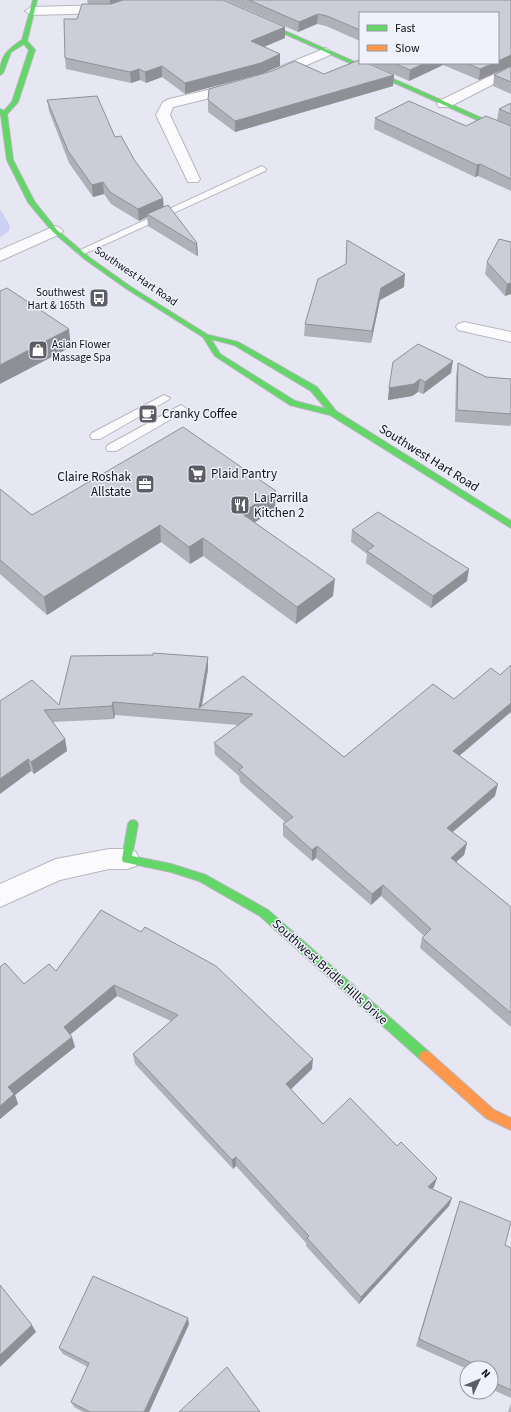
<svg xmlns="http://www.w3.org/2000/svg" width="511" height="1412" viewBox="0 0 511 1412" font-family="'Source Sans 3',sans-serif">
	<rect width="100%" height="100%" fill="#e6e7f2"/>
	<path fill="#ccd0f3" d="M0,209l10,17 -1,5 -9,6z"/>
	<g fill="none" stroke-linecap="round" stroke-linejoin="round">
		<defs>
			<g id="lane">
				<path d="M262,166l4,3 -1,2 -181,83 -3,1 -5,-3z"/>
				<path d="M164,395l6,3 -2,2 -68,39h-8l-2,-3 2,-3z"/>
				<path d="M181,405l6,4 -2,2 -69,40h-8l-2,-3 2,-3z"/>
			</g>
			<g id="street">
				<path d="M130,0h19l-2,2 -36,11 -80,2 -6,-4 6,-4 79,-2z"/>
				<path d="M326,48l6,4 -2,3 -53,23h-10l-1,-3 1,-3z"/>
				<path d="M511,66v9l-62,32h-10l-2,-3 2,-3z"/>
				<path d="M238,83l6,4 -1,3 -70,17 -3,8 30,64 -2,3h-10l-32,-67 7,-13 6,-3z"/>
				<path d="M55,226l5,2 3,3 -3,3 -60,27v-11z"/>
				<path d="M464,322l47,10v10l-53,-12 -2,-3 2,-3z"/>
				<path d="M109,849h18l9,3 3,7 -3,7 -9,3h-18l-49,11 -60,27v-23l56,-25z"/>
			</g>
			<g id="fast">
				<path d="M33,0h4l-10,41 8,9 -17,52 -11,12 6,46 21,41 23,29 33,28 41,29 77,48 30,7 79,45 19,24 175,110v7l-181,-113 -40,-10 -75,-49 -12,-19 -76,-48 -41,-29 -33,-28 -25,-30 -21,-42 -6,-45 -1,-1v-5l4,2 8,-9 17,-52 -5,-6 -13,8 -8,21 -3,2c0,-19 7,-25 22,-35zM211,339l23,6 77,46 15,18 -31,-8 -75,-47z"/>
				<path d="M209,0h6l296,131v4z"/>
				<path d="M133,820l3,1 2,3 -6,32 39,8 35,11 62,35 161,142 2,4 -2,4 -4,1 -4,-1 -161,-144 -61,-35 -28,-9 -48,-10 -1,-3 6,-35 2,-3z"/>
			</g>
			<path id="slow" d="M425,1051l4,1 65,58 17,8v12l-25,-12 -65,-58 -2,-4 2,-4z"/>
		</defs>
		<use href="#lane" stroke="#b6b7bf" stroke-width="2"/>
		<use href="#street" stroke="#b6b7bf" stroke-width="2"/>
		<use href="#fast" stroke="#b6b7bf" stroke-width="2"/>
		<use href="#slow" stroke="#b6b7bf" stroke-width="2"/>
		<use href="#lane" fill="#fbfbfd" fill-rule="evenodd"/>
		<use href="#street" fill="#fbfbfd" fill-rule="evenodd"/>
		<use href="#fast" fill="#63d668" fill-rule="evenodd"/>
		<use href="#slow" fill="#ff974d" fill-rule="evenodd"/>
	</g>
	<g fill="#afb1b9">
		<path d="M87,0h136l62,27v11l-21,9 16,7v12l-19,8 -76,20 -23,-17 -16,6 -6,-3 -9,3 -65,-14 -1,-11 12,-39 34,-15 7,-3 -8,3h-22z"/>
		<path d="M225,0h286v66l-32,14 -36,-15 -34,16 -36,-16v-2h125v-50h-138v28l-34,-15 -9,-2 -19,8z"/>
		<path d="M511,66v28l-18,-8 1,-11z"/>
		<path d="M324,74l70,1 -1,11 -158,46 -27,-20v-12z"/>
		<path d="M47,100l68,37 20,24 29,46 33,36 1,12 -1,1 -49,-30 -1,-9 -8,4 -28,-17 -7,-10 -11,3 -24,-34 -20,-52z"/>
		<path d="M511,103v88l-33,-15 -3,1 -101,-48 1,-11 91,8 31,-6 2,-11z"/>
		<path d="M347,240l57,47 -24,13 -9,43 -67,-7 1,-12 41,-60z"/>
		<path d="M511,242v52l-6,2 -20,-22 2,-12z"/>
		<path d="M393,362l58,11 -28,21 -5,-2 -6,4 -24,4z"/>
		<path d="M458,363l28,14 25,2v44l-1,3 -55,-4 1,-46z"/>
		<path d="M0,489l32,26 243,-6 -21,13 79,74 -37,28 -93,-68 -13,8 -29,-22 -114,73 -47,-41z"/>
		<path d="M352,530l115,51 -36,27 -65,-45 1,-9 -16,-12z"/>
		<path d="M208,657v12l-6,37 41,-30 101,81 116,-1 35,40 -42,36 14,11 -3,12 -8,7 55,45v120l-91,-79 2,-10 2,-2 -43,-40 -10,9 -55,-47 -4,3 -29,-25v-12l2,-2 -45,-40 -1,-6 -24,-21 -1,-12 24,-18 -123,-10 -1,4 -61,3 12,17 2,12 -33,23 -3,-3 -31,-70 59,4z"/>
		<path d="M101,910l211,159 -21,20 32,35 111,63 -2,2 20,9 -3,8 -90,98 -53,-58v-3l-70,-77 -3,3 -98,-105 -2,-10 38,-33 -54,-25 -47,39 5,12 -60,48 3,9 -18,15v-152l24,17 32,-13z"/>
		<path d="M460,1201l45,44 6,3v150l-20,-9v-21h-24v1l-51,-23 41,-136z"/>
		<path d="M189,1324l-40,88h-66l-9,-5 -3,-5 17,-35 -25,-13 -4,-6z"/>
		<path d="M511,1403v9h-3z"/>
	</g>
	<g fill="#8f9096">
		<path d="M110,0h14l-14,4z"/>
		<path d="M318,14l-1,10 -19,8 1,-10z"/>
		<path d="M285,27v11l-34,14v-11z"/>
		<path d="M280,54v12l-19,8 -76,20v-11z"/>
		<path d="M511,55v11l-32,14 1,-11 14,-6h4v-2z"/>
		<path d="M425,63h18v2l-34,16 1,-11z"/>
		<path d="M162,66v11l-16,6 -1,-11z"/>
		<path d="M139,69l1,11 -9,3 -1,-11z"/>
		<path d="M394,75l-1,11 -158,46v-11z"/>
		<path d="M480,164l-2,12 -3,1 2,-12z"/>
		<path d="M103,182l1,12 -11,3 -1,-12z"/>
		<path d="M163,198l1,12 -17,4v3l-8,4 -1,-12z"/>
		<path d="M197,243l1,12 -1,1 -1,-12z"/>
		<path d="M405,274l-1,13 -24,13 -9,43 1,-12 9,-43z"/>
		<path d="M511,283v11l-6,2 2,-12z"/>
		<path d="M69,329l2,18 -71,37v-19z"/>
		<path d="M453,361l-2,12 -28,21 2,-12z"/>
		<path d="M420,379l-2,13 -6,4 -24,4 1,-12z"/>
		<path d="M276,491l-1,18 -33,22 -1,-18z"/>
		<path d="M160,525l1,17 -114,73 -3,-18z"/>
		<path d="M203,538v18l-13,8 -1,-17z"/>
		<path d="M469,569l-2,12 -36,27 2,-12z"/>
		<path d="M335,579l-2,17 -37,28 1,-17z"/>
		<path d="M208,657v12l-7,41 -2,-2z"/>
		<path d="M113,702l2,13 -1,4 -2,-13z"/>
		<path d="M511,703v9l-60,51 2,-12z"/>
		<path d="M65,739l2,12 -33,23 -3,-12z"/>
		<path d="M28,759l3,12 -31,23v-15z"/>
		<path d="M498,784l-3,12 -51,43 3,-11z"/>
		<path d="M467,843l-3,12 -16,14 3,-11z"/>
		<path d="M317,846l-1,12 -4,3v-11z"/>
		<path d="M383,885l-2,11 -10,9 1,-11z"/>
		<path d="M114,985l3,11 -50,41 -3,-10z"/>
		<path d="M72,1037l3,10 -60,48 3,9 -18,15v-13l8,-19z"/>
		<path d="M313,1059l-1,10 -26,25v-10z"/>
		<path d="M236,1157v9l-3,3 -1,-9z"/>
		<path d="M437,1178l-3,9 -9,9 3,-9z"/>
		<path d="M452,1198l-3,8 -90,98 2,-7z"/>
		<path d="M188,1318l1,6 -40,88h-5z"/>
		<path d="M32,1325l4,7 -36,35v-12z"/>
	</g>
	<g fill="#ccced7" stroke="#8f9096">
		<path d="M123,0h100l62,27 -34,14 29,13 -19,9 -76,20 -23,-17 -17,6 -6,-3 -9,3 -65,-14 -1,-39h13l5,-15h29z"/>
		<path d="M249,0h262v55l-13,6v-48h-138v17l-33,-14 -9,-2 -19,8z"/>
		<path d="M359,60h1v3h7l27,12 -159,46 -27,-21 1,-11 63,-18 23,-10 29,13z"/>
		<path d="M394,63h31l-15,7z"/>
		<path d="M466,63h28l-14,6z"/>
		<path d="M511,66v16l-17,-7z"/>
		<path d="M97,96l18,41 6,-1 14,25 28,37 -25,11 -28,-17 -7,-10 -11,3 -24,-34 -21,-51z"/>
		<path d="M409,101l57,25 20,-10 25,10v53l-31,-15 -3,1 -102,-47z"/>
		<path d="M511,103v11l-12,-5z"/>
		<path d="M168,205l29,38 -1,1 -49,-30z"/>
		<path d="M499,239l12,3v41l-4,1 -20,-22z"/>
		<path d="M347,240l58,34 -24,14 -9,43 -67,-7 13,-45 28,-15z"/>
		<path d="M7,288l62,41 -69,36v-74z"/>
		<path d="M418,344l35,17 -28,21 -5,-3 -6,5 -25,4 4,-26z"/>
		<path d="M458,363l28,14 25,2v35l-54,-4z"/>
		<path d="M183,427l93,64 -35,22 94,66 -38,28 -94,-69 -14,9 -29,-22 -116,72 -44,-37v-71l32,26z"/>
		<path d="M378,512l91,57 -36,27 -66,-45 7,-5 -22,-16z"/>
		<path d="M153,653l55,4 -9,51 44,-32 101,81 89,-73 21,15 37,-31 9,7 11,-10v38l-58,48 45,33 -51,44 20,15 -16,15 60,49v106l-89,-75 9,-9 -48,-44 -11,9 -55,-48 -5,4 -29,-26 10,-7 -54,-47 4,-3 -29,-24 39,-29 -140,-12 -1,4 -68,4 21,29 -34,23 -3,-3 -28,20v-78l32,-21 27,25 12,-49 82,-1z"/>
		<path d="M101,910l40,22 4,-5 71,39 97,93 -27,25 37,40 27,-26 47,48 4,-4 36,36 -9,9 24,11 -91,99 -54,-59 2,-2 -73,-79 -4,3 -99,-106 45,-39 -64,-30 -50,42 8,10 -64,50 6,7 -14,12v-139l5,-4 19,21 25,-20 7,7z"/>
		<path d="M460,1201l51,21 -6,23 6,3v142l-20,-9v-4l1,-5 -1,-1v-3h-8l-64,-29z"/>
		<path d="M93,1276l95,42 -44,94h-54l-19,-10 18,-39 -30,-15z"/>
		<path d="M0,1285l32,40 -32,30z"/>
		<path d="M227,1367l33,45h-81z"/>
	</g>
	<defs>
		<symbol id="bus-square" viewBox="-11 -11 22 22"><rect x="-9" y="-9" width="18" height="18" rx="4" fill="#5c5d65" stroke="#eff1fd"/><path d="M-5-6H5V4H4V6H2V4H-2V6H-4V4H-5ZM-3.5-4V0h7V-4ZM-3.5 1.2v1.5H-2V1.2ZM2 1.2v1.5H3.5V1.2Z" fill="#fff"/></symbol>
		<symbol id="shop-square" viewBox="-11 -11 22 22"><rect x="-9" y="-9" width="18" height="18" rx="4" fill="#5c5d65" stroke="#eff1fd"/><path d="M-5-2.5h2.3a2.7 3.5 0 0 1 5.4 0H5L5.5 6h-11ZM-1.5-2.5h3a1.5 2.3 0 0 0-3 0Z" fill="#fff"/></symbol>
		<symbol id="cafe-square" viewBox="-11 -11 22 22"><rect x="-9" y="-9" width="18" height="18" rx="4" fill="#5c5d65" stroke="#eff1fd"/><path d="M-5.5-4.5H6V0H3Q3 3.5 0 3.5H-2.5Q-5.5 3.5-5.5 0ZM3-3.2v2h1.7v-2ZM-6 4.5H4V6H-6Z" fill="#fff"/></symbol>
		<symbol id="supermarket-square" viewBox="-11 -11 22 22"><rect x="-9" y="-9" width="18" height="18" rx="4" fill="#5c5d65" stroke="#eff1fd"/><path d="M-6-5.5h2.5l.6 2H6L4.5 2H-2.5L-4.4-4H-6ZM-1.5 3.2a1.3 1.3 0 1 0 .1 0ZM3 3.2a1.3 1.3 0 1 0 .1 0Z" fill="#fff"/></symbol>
		<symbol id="office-square" viewBox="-11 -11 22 22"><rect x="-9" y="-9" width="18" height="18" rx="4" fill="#5c5d65" stroke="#eff1fd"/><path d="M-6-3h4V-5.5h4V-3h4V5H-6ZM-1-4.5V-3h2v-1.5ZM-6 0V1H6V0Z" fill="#fff"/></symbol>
		<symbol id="restaurant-square" viewBox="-11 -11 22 22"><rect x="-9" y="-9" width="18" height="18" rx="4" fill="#5c5d65" stroke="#eff1fd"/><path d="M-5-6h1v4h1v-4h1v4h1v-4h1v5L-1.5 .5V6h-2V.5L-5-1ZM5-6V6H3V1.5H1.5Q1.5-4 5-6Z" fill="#fff"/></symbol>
	</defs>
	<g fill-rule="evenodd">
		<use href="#bus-square" x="88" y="287" width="22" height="22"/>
		<use href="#shop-square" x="27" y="339" width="22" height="22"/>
		<use href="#cafe-square" x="137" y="403" width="22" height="22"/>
		<use href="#supermarket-square" x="186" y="463" width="22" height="22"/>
		<use href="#office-square" x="134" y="473" width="22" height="22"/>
		<use href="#restaurant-square" x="229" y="494" width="22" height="22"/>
	</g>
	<g text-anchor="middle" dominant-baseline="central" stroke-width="3" stroke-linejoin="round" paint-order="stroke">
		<g font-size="11" fill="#111219" stroke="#eff1fd">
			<text transform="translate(136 276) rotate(34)">Southwest Hart Road</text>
		</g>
		<g font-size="11" fill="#111219" stroke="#eff1fd" text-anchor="end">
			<text x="85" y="292">Southwest<tspan x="85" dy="13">Hart &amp; 165th</tspan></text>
			<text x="52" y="344" text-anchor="start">Asian Flower<tspan x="52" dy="13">Massage Spa</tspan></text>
		</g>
		<g font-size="13" fill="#111219" stroke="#eff1fd" text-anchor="start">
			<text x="162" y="414">Cranky Coffee</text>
			<text x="211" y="474">Plaid Pantry</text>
			<text x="131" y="477" text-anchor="end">Claire Roshak<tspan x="131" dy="15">Allstate</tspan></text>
			<text x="254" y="498">La Parrilla<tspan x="254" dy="15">Kitchen 2</tspan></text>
		</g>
		<g font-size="13" fill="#111219" stroke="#eff1fd">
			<text transform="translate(429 458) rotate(32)">Southwest Hart Road</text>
			<text transform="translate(330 972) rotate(42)">Southwest Bridle Hills Drive</text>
		</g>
	</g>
	<rect x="359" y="12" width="140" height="52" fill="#eff1fd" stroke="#9698a2"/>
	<rect x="367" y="25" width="20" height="6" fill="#63d668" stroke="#9698a2"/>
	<text x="395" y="32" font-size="12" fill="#111219">Fast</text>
	<rect x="367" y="45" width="20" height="6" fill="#ff974d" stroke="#9698a2"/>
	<text x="395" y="52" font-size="12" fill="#111219">Slow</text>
	<g transform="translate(479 1380) rotate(46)"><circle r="19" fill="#eff1fd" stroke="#9698a2"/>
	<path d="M0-3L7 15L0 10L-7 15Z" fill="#5c5d65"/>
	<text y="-6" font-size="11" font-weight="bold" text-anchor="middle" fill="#111219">N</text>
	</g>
</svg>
